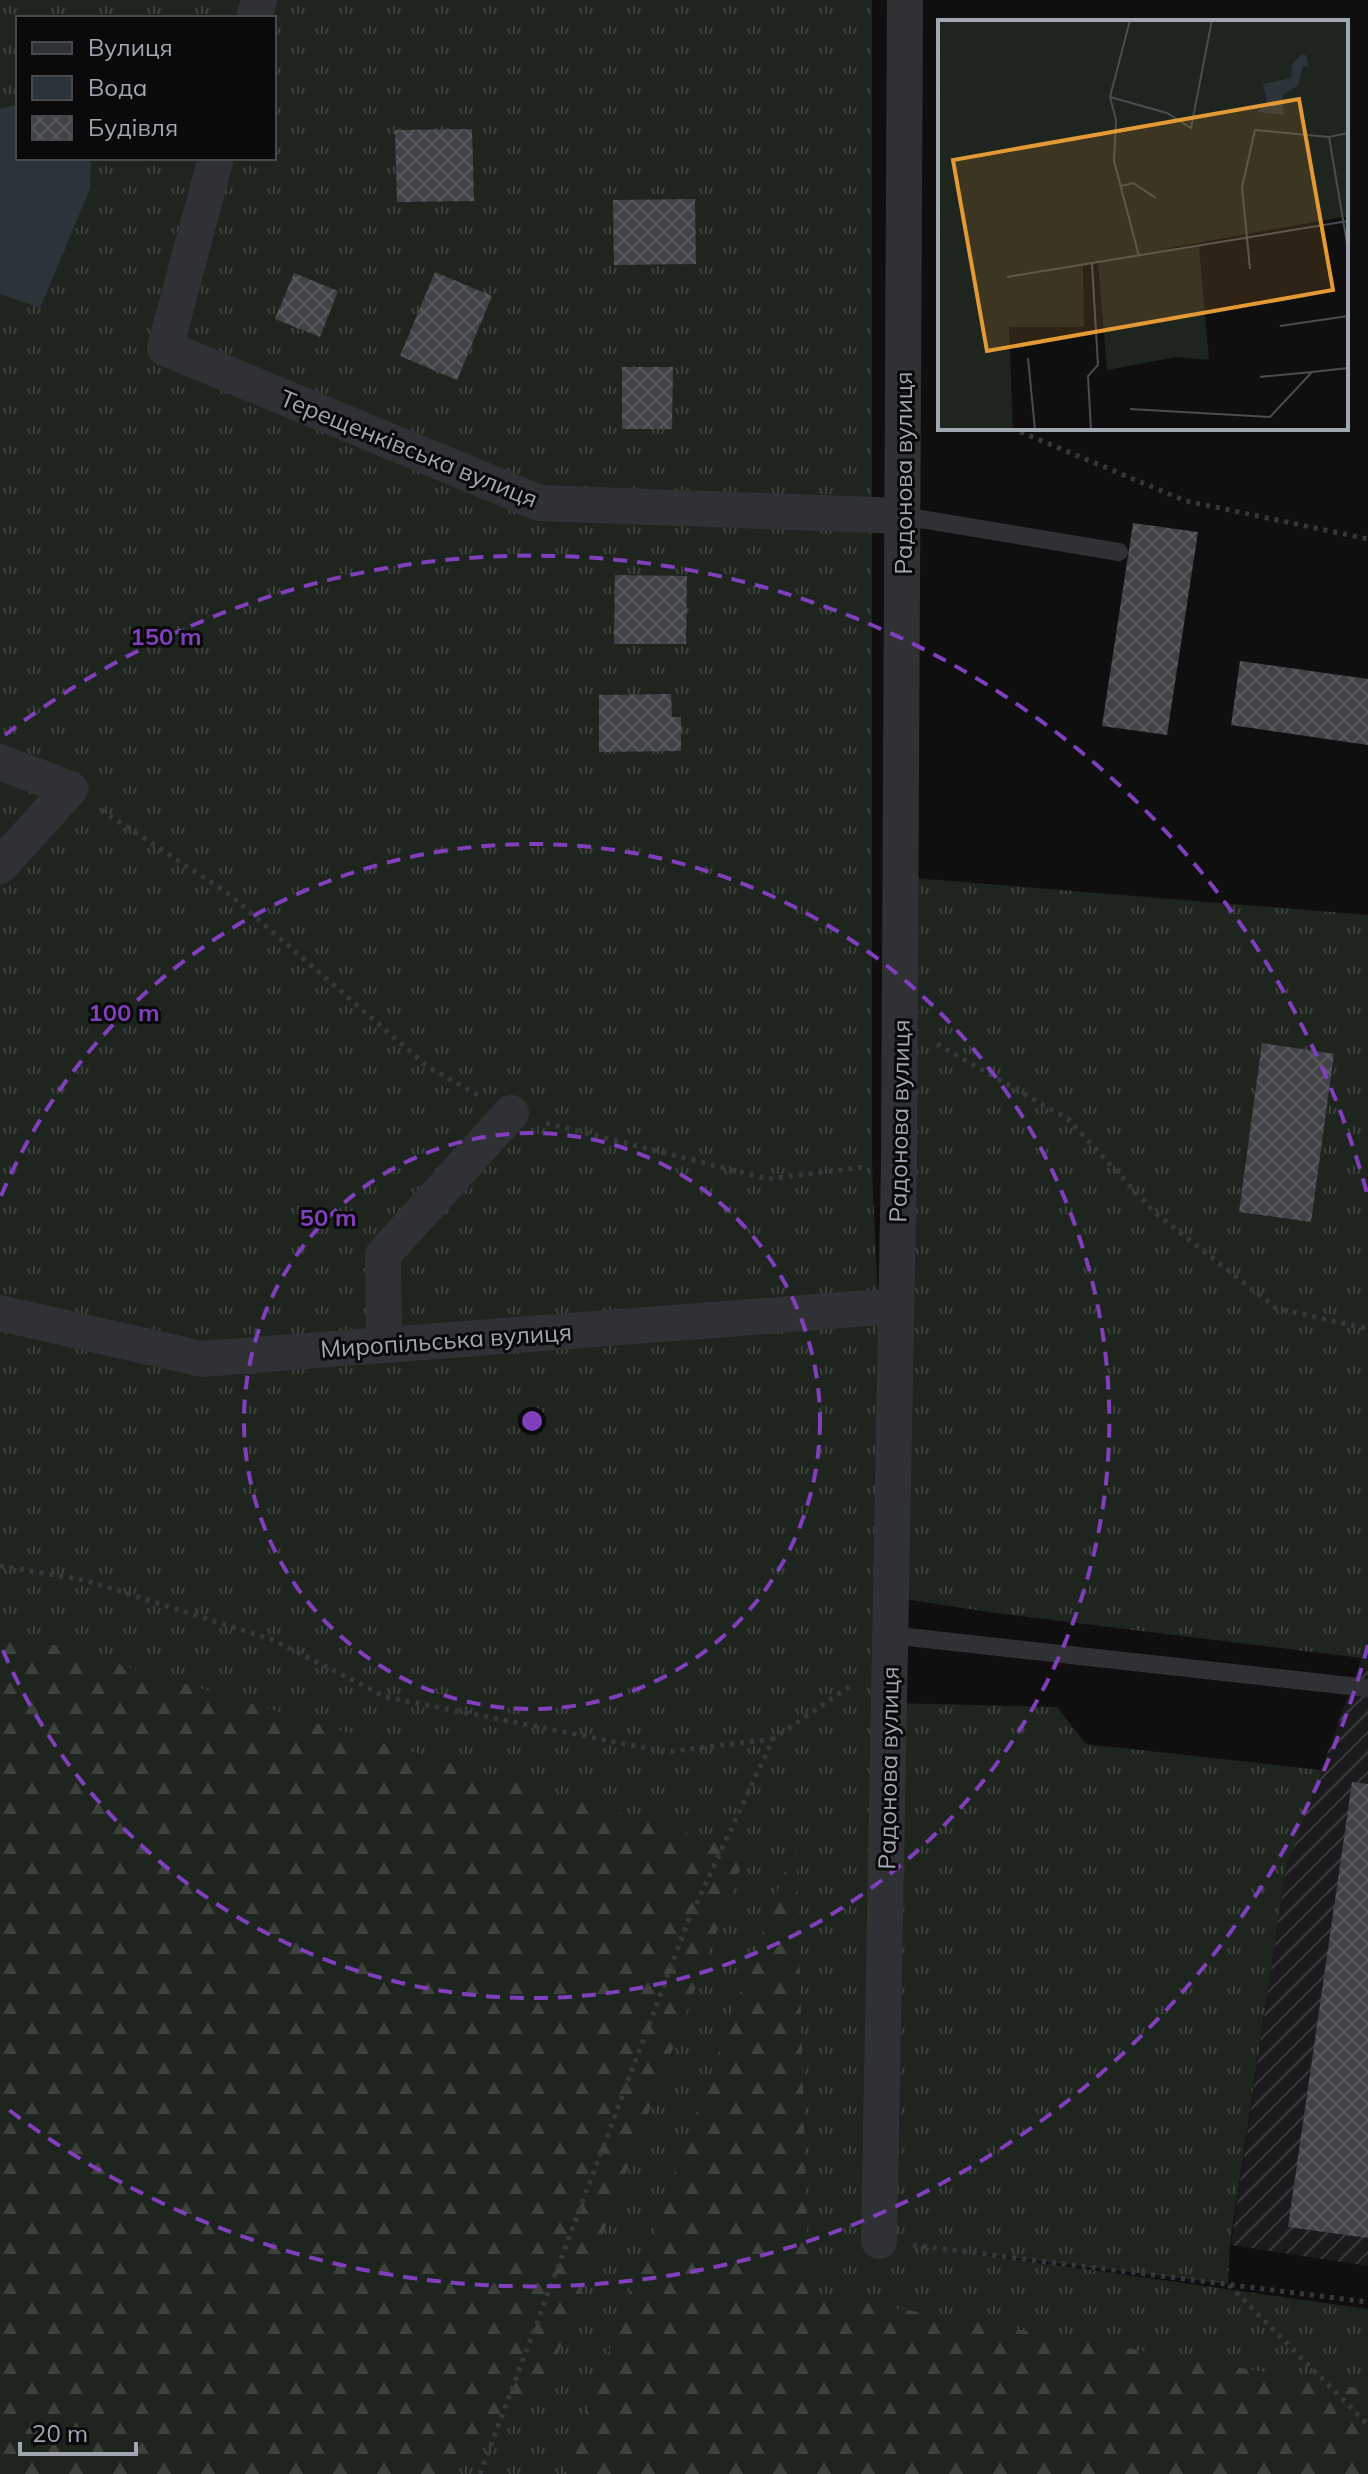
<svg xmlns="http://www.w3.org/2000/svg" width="1368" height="2474" viewBox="0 0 1368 2474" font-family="Mulish,sans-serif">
	<defs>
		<pattern id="industrial-furrows" width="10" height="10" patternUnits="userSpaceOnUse" patternTransform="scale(2)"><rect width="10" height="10" fill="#1b1b1d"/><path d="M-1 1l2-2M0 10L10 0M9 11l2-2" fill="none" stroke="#39393b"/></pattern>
		<pattern id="grass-tufts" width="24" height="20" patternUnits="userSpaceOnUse" patternTransform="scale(2)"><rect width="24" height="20" fill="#1e241e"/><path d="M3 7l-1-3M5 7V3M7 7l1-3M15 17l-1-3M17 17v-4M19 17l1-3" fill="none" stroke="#3c413c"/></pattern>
		<pattern id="forest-firs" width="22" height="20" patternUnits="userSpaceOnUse" patternTransform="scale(2)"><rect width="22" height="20" fill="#1e241e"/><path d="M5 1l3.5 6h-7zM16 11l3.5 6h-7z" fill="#3c413c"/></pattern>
		<pattern id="building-cross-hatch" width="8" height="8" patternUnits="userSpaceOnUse" patternTransform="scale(2)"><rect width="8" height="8" fill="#404246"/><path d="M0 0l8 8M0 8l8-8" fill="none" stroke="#585a5e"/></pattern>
	</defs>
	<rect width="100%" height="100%" fill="#0f0f10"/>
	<path fill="url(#industrial-furrows)" d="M1368,1641v625l-137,-21 55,-377z"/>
	<path fill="url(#grass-tufts)" fill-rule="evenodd" d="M0,0h872v1166l18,410 11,-699 467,38v726l-6,17 -374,-46 -97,-15 -2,106 168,4 29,37 236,26 -36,98 -56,377 -2,39 -272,-33 412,58v165h-1368zM18,18h256v140h-256z"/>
	<g fill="url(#forest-firs)">
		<path d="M0,1629l747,222 -205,545 -100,78h-442z"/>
		<path d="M796,1841l13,452 559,97v84h-804z"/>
	</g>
	<path fill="#2c343a" d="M18,104v54h73l-1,31 -50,119 -40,-14v-185z"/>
	<g fill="url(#building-cross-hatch)">
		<path d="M472,129l2,72 -77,1 -2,-72z"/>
		<path d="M695,199l1,65 -82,1 -1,-65z"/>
		<path d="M435,272l57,24 -35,84 -57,-24z"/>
		<path d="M294,273l44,18 -18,46 -45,-18z"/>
		<path d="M622,367h51l-1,62h-50z"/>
		<path d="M1133,523l65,9 -31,203 -65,-9z"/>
		<path d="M615,575l72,1 -1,68h-72z"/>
		<path d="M1240,661l128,18v66l-137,-20z"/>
		<path d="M671,694l1,23h9v34l-82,1v-57z"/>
		<path d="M1262,1043l72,11 -23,168 -72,-10z"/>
		<path d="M1352,1782l16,2v454l-80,-11z"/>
	</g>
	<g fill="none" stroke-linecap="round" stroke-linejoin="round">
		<g stroke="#36383c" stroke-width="5" stroke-dasharray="4 6" stroke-linecap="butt">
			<path d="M1011,428l175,73 182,38"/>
			<path d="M101,810l128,84 199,173 50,28"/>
			<path d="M937,1044l131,75 86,93 122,96 92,21"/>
			<path d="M546,1123l222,56 96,-12"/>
			<path d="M0,1566l84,14 187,59 115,58 280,55 106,-13"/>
			<path d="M913,2245l455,57"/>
			<path d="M1229,2285l139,140"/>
			<path d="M480,2474l207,-550 86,-185 80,-55"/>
		</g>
		<g stroke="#303135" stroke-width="18">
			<path d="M903,516l216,36"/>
			<path d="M890,1635l478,53"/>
		</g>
		<g stroke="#303135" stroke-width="36">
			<path d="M254,18l5,-18"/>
			<path d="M216,158l-51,190 374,155 364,13"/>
			<path d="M0,762l70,27 -70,77"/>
			<path d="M0,1313l202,46 694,-53"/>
			<path d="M384,1345l-1,-90 128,-142"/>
			<path d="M879,2241l20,-1079 6,-1162"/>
		</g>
	</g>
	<g fill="none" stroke="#813ebd" stroke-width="4" stroke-dasharray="14 10">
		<circle cx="532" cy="1421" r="288"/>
		<path d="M1 1196A577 577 0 1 1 1 1646"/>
		<path d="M1368 1645A865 865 0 0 1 5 2107M5 735A865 865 0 0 1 1368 1197"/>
	</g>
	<g text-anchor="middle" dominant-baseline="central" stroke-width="6" stroke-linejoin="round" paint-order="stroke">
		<g font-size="24" fill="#a1a7b0" stroke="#0a0a0b">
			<text transform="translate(409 448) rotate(22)">Терещенківська вулиця</text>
			<text transform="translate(903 473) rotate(-90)">Радонова вулиця</text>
			<text transform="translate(899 1121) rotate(-89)">Радонова вулиця</text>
			<text transform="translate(446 1340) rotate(-4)">Миропільська вулиця</text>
			<text transform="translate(888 1768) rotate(-89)">Радонова вулиця</text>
		</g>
	</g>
	<g transform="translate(938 20)">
		<rect width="410" height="410" fill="#0f0f10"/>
		<path d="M0,0h410v196l-190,34 41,-4 10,114 -33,-3 -69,13 -9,-107 -15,3 1,61h-75l4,103h-75z" fill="#1e241e"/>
		<path d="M8,0h106l-9,20 -35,5 9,16 25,-2 -1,19 -60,-2 -43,-25zM11,69l26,23 42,-9 57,14 -15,132 -82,-15 -27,-25 -12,2v-117zM0,214l123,22 -63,13 1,137 -38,24h-23z" fill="#1e241e"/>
		<path d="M363,35h5l3,12 -6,-1 -5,19 -16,11 2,19 -27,-3 10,-10 -4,-18 28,-6 1,-14z" fill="#2c343a"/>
		<path fill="none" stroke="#494c50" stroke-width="2" d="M192,0l-20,77 6,23 -2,41 25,95M172,77l57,16 24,15 21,-108M391,117l19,112M183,166l12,-3 23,15M312,249l-8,-82 13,-57 74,7 19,-4M69,257l341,-56M342,306l68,-10M90,338l7,72M322,357l52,-5M192,389l140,8 42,-45 36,-4M153,410l-3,-54 10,-11 -6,-101"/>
		<path fill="#e39a34" fill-opacity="0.15" stroke="#e39a34" stroke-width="4" d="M361,79l34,191 -346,61 -34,-191z"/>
		<rect width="410" height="410" fill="none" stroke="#a1a7b0" stroke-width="4"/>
	</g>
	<circle cx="532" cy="1421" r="12" fill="#813ebd" stroke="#0a0a0b" stroke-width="4"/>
	<g font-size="24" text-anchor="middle" font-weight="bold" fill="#813ebd" stroke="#0a0a0b" stroke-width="6" stroke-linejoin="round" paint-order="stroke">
		<text x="166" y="645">150 m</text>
		<text x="124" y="1021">100 m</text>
		<text x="328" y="1226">50 m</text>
	</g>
	<rect x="16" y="16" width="260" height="144" fill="#0a0a0b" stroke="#46494d" stroke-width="2"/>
	<rect x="32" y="42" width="40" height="12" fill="#303135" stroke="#46494d" stroke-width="2"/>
	<text x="88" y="56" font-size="24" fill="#a1a7b0">Вулиця</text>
	<rect x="32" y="76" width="40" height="24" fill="#2c343a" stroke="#46494d" stroke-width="2"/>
	<text x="88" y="96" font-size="24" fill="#a1a7b0">Вода</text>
	<rect x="32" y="116" width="40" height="24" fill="url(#building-cross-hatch)" stroke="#46494d" stroke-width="2"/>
	<text x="88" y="136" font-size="24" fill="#a1a7b0">Будівля</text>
	<path d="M20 2442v12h116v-12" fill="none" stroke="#a1a7b0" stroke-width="4"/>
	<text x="32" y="2442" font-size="24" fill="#a1a7b0" stroke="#0a0a0b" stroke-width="6" paint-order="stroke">20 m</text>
</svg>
